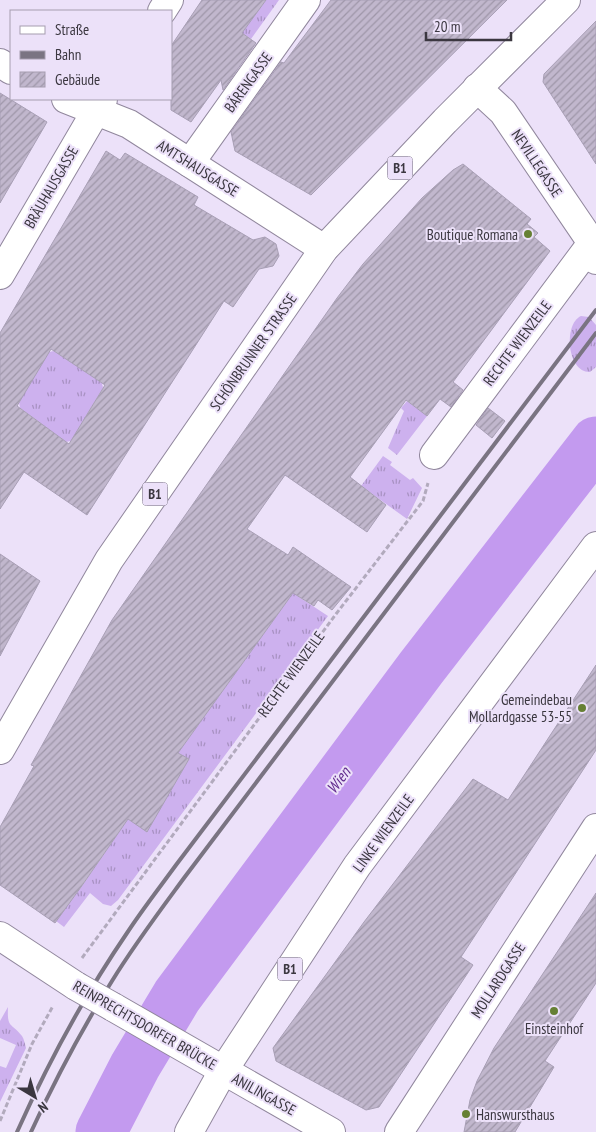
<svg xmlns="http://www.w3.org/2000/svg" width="596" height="1132" viewBox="0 0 596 1132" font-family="'PT Sans Narrow',sans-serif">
	<defs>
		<pattern id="grass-tufts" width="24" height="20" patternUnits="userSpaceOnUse" patternTransform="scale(1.25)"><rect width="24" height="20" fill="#cdb1ee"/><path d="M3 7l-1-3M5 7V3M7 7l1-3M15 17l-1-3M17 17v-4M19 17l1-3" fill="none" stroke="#a891c2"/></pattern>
		<pattern id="building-hatch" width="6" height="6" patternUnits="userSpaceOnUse" patternTransform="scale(1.25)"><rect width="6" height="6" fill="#c1b7cd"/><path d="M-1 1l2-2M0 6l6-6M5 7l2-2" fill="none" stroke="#9e96a8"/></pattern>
	</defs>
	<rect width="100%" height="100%" fill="#ece1f9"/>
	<g fill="url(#grass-tufts)">
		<path d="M266,0h13l-28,39 -9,-6z"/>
		<path d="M581,316l8,1 7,8v42l-6,5c-23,1 -27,-48 -9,-56z"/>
		<path d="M54,351l48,32 1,5 -32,53 -5,1 -46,-34 -1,-6 30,-50z"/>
		<path d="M407,401l20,15 -30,39 -9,-7 16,-37 -3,-3z"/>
		<path d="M383,456l9,6 -2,3 20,15 3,-2 9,10 -15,31 -46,-33z"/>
		<path d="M293,593l35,23 -210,284 -7,6 -8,-2 -13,-11 -26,34 -8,-6 26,-35 46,-67 19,12 42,-72 -11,-6z"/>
		<path d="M8,1007c-1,22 3,15 14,29 2,3 3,8 4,12l-26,54v-36l6,2 10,-23 -16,-7v-17z"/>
	</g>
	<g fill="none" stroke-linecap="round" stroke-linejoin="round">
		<path stroke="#c39aef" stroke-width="51" d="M101,1132l34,-66 42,-70 244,-328 175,-226"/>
	</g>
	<g fill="url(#building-hatch)" stroke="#a89fb5" fill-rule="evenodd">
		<path d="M202,0h64l-24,33 14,10 -33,47 -2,-10 -30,42 -20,-12v-64z"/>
		<path d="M331,0h176l-196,195 -76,-44 -4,-19 50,-70 3,1z"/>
		<path d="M596,21v143l-53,-82 1,-8z"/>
		<path d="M0,93l47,29 -47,81z"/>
		<path d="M106,151l14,9 5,-7 73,44 -4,8 59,35 12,-3 11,7 3,12 -6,10 -14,3 -26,38 -9,-6 -137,214 -63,-43 -24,37v-176zM51,349l54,36 -36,59 -52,-38z"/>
		<path d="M463,164l68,55 -4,5 11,9 -4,4 16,14 -97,131 10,8 -12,17 -11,-8 -13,17 -21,-16 -56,77 36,28 -19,27 -82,-57 -38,54 41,26 5,-8 58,40 -19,23 -14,-10 -4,6 -21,-13 -115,160 11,6 -42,73 -19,-13 -47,68 -26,36 -55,-38v-58l34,-61 -3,-1 81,-145 225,-322 26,-34 59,-66 31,-28z"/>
		<path d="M488,408l17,13 -13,17 -16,-13z"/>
		<path d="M0,554l40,27 -40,75z"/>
		<path d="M596,665v85l-135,207 12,8 -94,142 -13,3 -90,-49 -3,-13 91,-126 109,-143 35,21z"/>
		<path d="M596,893v90l-51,78 9,6 -39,65h-51l6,-32 7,-19 17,-33z"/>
	</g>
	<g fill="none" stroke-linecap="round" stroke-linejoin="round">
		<defs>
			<g id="minor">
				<path d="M162,11l7,-11"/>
				<path d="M0,63l11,7"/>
				<path d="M477,88l26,24 89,131 4,17"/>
				<path d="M66,99l63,25 195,125"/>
				<path d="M190,163l116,-163"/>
				<path d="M0,275l103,-176"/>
				<path d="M434,455l158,-212 4,-3"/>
				<path d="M0,936l76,50"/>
				<path d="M113,1007l218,125"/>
				<path d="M399,1132l197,-304"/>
			</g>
			<g id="major">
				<path d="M0,750l109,-190 215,-311 121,-128 121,-121"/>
				<path d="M189,1132l34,-61 134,-205 239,-320"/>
			</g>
		</defs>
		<use href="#minor" stroke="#91879d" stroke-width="30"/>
		<use href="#major" stroke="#91879d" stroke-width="30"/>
		<g stroke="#b2aabd" stroke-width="3" stroke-dasharray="5 2.5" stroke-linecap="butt">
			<path d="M82,958l254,-344 87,-113 5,-18"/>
			<path d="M0,1121l32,-77 21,-38"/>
		</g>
		<use href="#minor" stroke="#fff" stroke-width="28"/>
		<use href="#major" stroke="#fff" stroke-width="28"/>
		<g stroke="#7a7482" stroke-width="4">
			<path d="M17,1132c31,-69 67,-136 110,-199 15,-23 33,-46 49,-68l420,-555"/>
			<path d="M31,1132c24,-52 51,-103 81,-151 22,-36 47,-69 72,-103l412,-545"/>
		</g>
		<defs>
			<path id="minor-bridge" d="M76,986l37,21"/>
		</defs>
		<use href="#minor-bridge" stroke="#91879d" stroke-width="30" stroke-linecap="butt"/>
		<use href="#minor-bridge" stroke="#fff" stroke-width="28"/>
	</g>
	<g fill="#668034" stroke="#ece1f9" stroke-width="2">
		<circle cx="528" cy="234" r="5"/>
		<circle cx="582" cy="708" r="5"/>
		<circle cx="554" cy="1011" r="5"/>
		<circle cx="466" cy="1114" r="5"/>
	</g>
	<g text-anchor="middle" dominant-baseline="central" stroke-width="4" stroke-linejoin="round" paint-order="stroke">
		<g fill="#ece1f9" stroke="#706a78" stroke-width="1">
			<rect x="387.5" y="156.5" width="25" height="23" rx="4"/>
			<rect x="142.5" y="482.5" width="25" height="23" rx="4"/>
			<rect x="277.5" y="957.5" width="25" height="23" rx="4"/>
		</g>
		<g font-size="14" font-weight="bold" fill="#3b3740">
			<text x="400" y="168">B1</text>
			<text x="155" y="494">B1</text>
			<text x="290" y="969">B1</text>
		</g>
		<g font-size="15" fill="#3b3740" stroke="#ece1f9">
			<text transform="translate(248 82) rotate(-54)">BÄRENGASSE</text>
			<text transform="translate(537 163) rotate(56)">NEVILLEGASSE</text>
			<text transform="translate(198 168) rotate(32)">AMTSHAUSGASSE</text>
			<text transform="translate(51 187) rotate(-60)">BRÄUHAUSGASSE</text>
			<text transform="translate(517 343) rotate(-53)">RECHTE WIENZEILE</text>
			<text transform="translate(253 352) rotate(-55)">SCHÖNBRUNNER STRASSE</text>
			<text transform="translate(291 674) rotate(-54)">RECHTE WIENZEILE</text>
			<text transform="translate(383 833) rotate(-54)">LINKE WIENZEILE</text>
			<text transform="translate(498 980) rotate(-57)">MOLLARDGASSE</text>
			<text transform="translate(145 1025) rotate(30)">REINPRECHTSDORFER BRÜCKE</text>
			<text transform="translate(264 1094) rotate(29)">ANILINGASSE</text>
		</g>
		<g font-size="15" fill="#3b3740" stroke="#ece1f9" text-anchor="end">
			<text x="518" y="234">Boutique Romana</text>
			<text x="572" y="699">Gemeindebau<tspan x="572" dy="17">Mollardgasse 53-55</tspan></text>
			<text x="554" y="1028" text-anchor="middle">Einsteinhof</text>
			<text x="476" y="1114" text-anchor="start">Hanswursthaus</text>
		</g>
		<g font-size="16" font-style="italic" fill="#612b8d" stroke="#ece1f9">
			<text transform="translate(338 780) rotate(-53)">Wien</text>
		</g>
	</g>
	<rect x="10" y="10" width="162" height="90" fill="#ece1f9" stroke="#a59daf"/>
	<rect x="20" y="26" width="25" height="8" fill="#ffffff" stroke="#a59daf"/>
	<text x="55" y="35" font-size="15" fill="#3b3740">Straße</text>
	<rect x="20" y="51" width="25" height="8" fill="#7a7482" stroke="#a59daf"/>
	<text x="55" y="60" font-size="15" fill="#3b3740">Bahn</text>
	<rect x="20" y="72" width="25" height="15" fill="url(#building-hatch)" stroke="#a59daf"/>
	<text x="55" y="85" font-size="15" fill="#3b3740">Gebäude</text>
	<g transform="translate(35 1097) rotate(142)" stroke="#ece1f9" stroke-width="4" paint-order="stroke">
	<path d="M0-4L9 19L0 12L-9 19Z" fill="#3b3740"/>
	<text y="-8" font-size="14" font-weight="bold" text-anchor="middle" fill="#3b3740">N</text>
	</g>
	<path d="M426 32v8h85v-8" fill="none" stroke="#3b3740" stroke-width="2.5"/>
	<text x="434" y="32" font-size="15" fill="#3b3740" stroke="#ece1f9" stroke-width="4" paint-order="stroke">20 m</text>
</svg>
